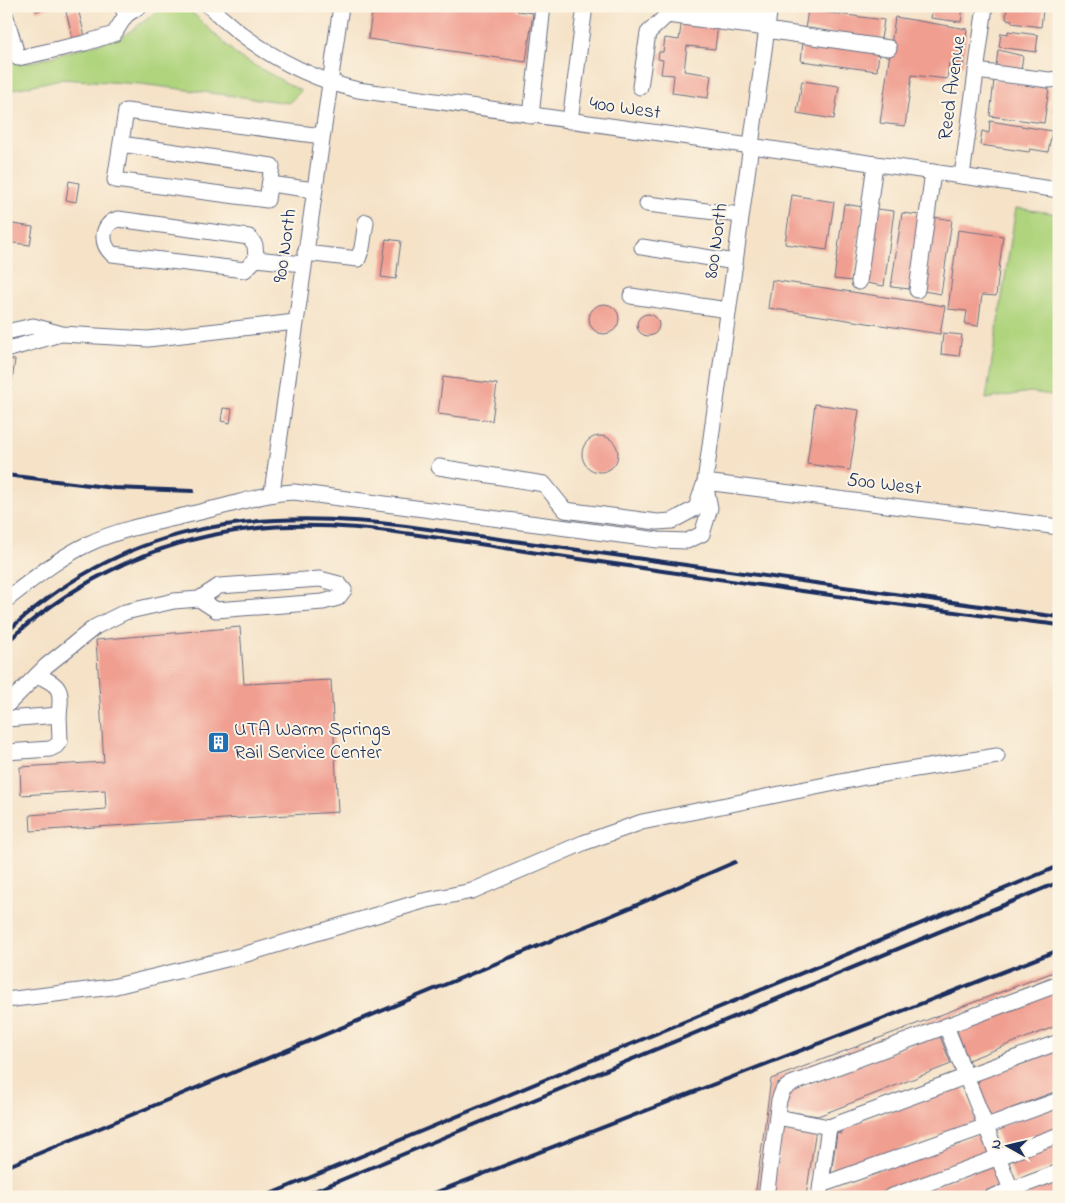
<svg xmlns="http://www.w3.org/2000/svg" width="1065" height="1203" viewBox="0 0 1065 1203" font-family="'Indie Flower',sans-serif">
	<rect width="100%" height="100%" fill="#fcf5e5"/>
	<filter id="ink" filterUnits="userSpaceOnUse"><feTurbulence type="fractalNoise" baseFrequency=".02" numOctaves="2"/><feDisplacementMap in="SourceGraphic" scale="10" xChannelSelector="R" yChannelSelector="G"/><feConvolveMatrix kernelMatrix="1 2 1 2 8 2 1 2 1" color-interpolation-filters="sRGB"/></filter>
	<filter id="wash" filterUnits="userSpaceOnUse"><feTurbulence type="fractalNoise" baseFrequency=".0096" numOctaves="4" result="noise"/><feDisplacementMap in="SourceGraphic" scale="20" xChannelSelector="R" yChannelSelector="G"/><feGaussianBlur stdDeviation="1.12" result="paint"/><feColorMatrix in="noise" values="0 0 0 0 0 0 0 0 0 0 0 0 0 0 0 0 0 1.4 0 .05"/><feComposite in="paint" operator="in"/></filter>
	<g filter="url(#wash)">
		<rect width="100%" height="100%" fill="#f5e2c7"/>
		<g fill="#afd47d" stroke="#65826e">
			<path d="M165,6h20l54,51 62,34 -12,12 -148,-19 -80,-5 -55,12v-29l22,1 94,-26z"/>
			<path d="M1016,208l43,6v182l-29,-4 -44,7z"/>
		</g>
		<g id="blocks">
			<g fill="#f09e90">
				<path d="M35,6h18v1l-17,4z"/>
				<path d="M373,6h145l-1,5 16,2 -7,49 -158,-23z"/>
				<path d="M933,6h30l-2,16 -30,-4z"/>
				<path d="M1007,6l36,4 -2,17 -29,-4v-3l-6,-1z"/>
				<path d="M78,9l8,31 -12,3 -8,-31z"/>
				<path d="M808,10l76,10 -3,19 -76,-10z"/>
				<path d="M895,17l72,12 -4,36 -14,-2 -2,16 -35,-4 -7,51 -25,-3z"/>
				<path d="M682,19l36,6 -3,24 -28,-3 -3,25 27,4 -3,23 -36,-5 2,-18 -13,-1 2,-14 -5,-1 1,-7h4l2,-14 14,2z"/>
				<path d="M1008,31l30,4 -2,17 -37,-5 2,-14 7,1z"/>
				<path d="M803,42l76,10 -2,19 -76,-10z"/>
				<path d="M998,50l25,6 -2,14 -25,-4z"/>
				<path d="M994,80l55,8 -5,35 -54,-7z"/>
				<path d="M802,81l37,5 -5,33 -37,-6z"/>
				<path d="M1056,85h3v27l-6,-1z"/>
				<path d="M990,121l62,10 -4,21 -18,-3 -1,3 -49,-7 2,-14 7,2z"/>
				<path d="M69,181l10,2 -3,19 -10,-2z"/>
				<path d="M792,195l42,7 -7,48 -42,-6z"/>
				<path d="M844,204l19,3 -10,74 -19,-2z"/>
				<path d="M876,209l18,2 -10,75 -18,-3z"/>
				<path d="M902,213l18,2 -10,74 -19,-2z"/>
				<path d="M933,217l19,3 -11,74 -18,-3z"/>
				<path d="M6,223l27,4 -3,18 -24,-3z"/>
				<path d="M958,230l45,6 -7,60 -14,-1 -4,31 -13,-2 2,-13 -19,-2z"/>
				<path d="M386,239l15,2 -5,38 -15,-2z"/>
				<path d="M772,280l173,26 -5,28 -172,-26z"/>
				<circle cx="604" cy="319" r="15"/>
				<circle cx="648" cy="325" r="11"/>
				<path d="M943,333l19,2 -3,21 -18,-2z"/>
				<path d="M6,359l9,1 -5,36 -4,-1z"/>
				<path d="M443,377l54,7 -5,37 -54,-7z"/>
				<path d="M815,404l44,6 -9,60 -43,-6z"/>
				<path d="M223,408l9,1 -2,14 -9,-2z"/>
				<circle cx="600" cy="454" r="18"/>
				<path d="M240,627l4,57 87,-4 7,132 -307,19 -1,-16 76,-6 -1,-19 -84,5 -1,-28 84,-5 -8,-122z"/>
				<path d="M1059,970v5l-282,108 -17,114h-5l16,-118z"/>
				<path d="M1059,990v35l-91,35 -12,-31z"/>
				<path d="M939,1034l12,30 -133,52 -33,-5 2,-18z"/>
				<path d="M1059,1048v42l-70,27 -13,-34 3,-1 -1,-3z"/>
				<path d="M962,1086l14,36 -145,52 6,-41 4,1 -2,-4z"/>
				<path d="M1059,1104v24l-56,21 -8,-21z"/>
				<path d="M783,1124l33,4 -10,69h-33z"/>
				<path d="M981,1133l8,21 -118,43h-43l1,-9z"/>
				<path d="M1059,1139v25l-44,16 -8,-22z"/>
				<path d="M993,1164l8,21 -32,12h-64z"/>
				<path d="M1059,1176v21h-36l-3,-7z"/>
			</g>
		</g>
	</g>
	<g filter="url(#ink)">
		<use href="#blocks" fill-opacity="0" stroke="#676e83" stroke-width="1"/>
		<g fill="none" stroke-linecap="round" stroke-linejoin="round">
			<defs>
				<g id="minor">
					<path d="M209,6c42,41 92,70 149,84l701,100"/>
					<path d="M697,6l71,11"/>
					<path d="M122,7l4,8 14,-9"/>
					<path d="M6,17l12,41 67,-15 29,-9 12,-19"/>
					<path d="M766,30l123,18"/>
					<path d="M976,71l73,9 10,-1"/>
					<path d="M640,87l8,-54 19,-18 99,13"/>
					<path d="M531,116l12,-110"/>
					<path d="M570,121l15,-115"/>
					<path d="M121,144l151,22 -5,34 -152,-20 11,-69 196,25"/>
					<path d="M962,176l23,-170"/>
					<path d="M270,184l44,6"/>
					<path d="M647,204l94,11"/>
					<path d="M642,247l93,15"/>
					<path d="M305,253l53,6 4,-11 4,-26"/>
					<path d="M256,259l-1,-14 -6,-8 -131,-18c-17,5 -18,24 -6,35l133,16 11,-11 47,5"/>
					<path d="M859,282l16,-118"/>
					<path d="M917,290l16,-118"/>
					<path d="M631,296l97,14"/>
					<path d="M6,332l27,-6 29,8 86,5 147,-17"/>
					<path d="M6,350l54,-16"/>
					<path d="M439,467l105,17 21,26 92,12 15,-1 24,-13 9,-26 65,-476"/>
					<path d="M705,482l354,45"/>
					<path d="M272,492l69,-486"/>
					<path d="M6,600c26,-20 52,-42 82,-56 38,-18 83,-24 124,-35 28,-6 53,-16 82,-17l364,48 29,1 15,-7 8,-26 -5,-25"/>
					<path d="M37,675c24,11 25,14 22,40"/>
					<path d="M6,706l40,-40 49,-39 30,-15 49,-11 25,-2 20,-13 101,-7 19,5 5,6 -6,8 -15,4 -107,8 -17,-11"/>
					<path d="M6,719l53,-4 1,26 -4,5 -6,3 -44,3"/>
					<path d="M6,1000l106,-13 131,-32 180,-54 49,-10 111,-48 59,-21 223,-45 132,-21"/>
					<path d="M946,1026l68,171"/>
					<path d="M777,1117l52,10 230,-85"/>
					<path d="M821,1185l238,-85"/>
					<path d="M766,1197l13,-97 4,-10 8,-6 268,-100"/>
					<path d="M819,1197l10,-70"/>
					<path d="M890,1197l169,-62"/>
					<path d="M992,1197l67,-25"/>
				</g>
			</defs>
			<use href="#minor" stroke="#676e83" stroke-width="17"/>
			<use href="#minor" stroke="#fff" stroke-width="15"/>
			<g stroke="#1b2f5e" stroke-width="4">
				<path d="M6,475l108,13 79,3"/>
				<path d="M6,633c117,-110 247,-126 400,-107l653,91"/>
				<path d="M6,643c60,-56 135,-95 217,-110 105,-20 216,6 321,21 171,24 343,51 515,71"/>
				<path d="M6,1167l626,-260 103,-45"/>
				<path d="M263,1197l796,-331"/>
				<path d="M300,1197l759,-315"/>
				<path d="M424,1197l635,-247"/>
			</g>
		</g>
	</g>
	<defs>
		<symbol id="building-square" viewBox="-11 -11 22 22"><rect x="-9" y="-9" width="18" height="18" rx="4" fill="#1f6fb2" stroke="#fcf5e5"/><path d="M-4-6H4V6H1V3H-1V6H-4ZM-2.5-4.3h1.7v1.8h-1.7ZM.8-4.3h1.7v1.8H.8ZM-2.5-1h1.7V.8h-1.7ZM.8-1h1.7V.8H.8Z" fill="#fff"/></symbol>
	</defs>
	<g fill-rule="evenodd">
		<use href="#building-square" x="206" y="730" width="25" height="25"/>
	</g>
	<g text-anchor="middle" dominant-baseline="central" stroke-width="4" stroke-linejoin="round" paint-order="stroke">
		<g font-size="20" fill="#1b2f5e" stroke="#fcf5e5">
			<text transform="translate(953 88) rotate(-82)">Reed Avenue</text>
			<text transform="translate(625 109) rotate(8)">400 West</text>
			<text transform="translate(717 241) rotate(-82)">800 North</text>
			<text transform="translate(286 246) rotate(-82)">900 North</text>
			<text transform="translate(884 485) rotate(7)">500 West</text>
		</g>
		<g font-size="20" fill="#1b2f5e" stroke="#fcf5e5" text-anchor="start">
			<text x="234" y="730">UTA Warm Springs<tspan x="234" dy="23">Rail Service Center</tspan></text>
		</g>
	</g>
	<rect width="1065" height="1203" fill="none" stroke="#fcf5e5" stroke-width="25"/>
	<g transform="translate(1008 1146) rotate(278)" stroke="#fcf5e5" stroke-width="4" paint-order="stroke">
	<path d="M0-4L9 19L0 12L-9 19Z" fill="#1b2f5e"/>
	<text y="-8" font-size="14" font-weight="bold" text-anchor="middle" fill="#1b2f5e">N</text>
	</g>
</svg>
